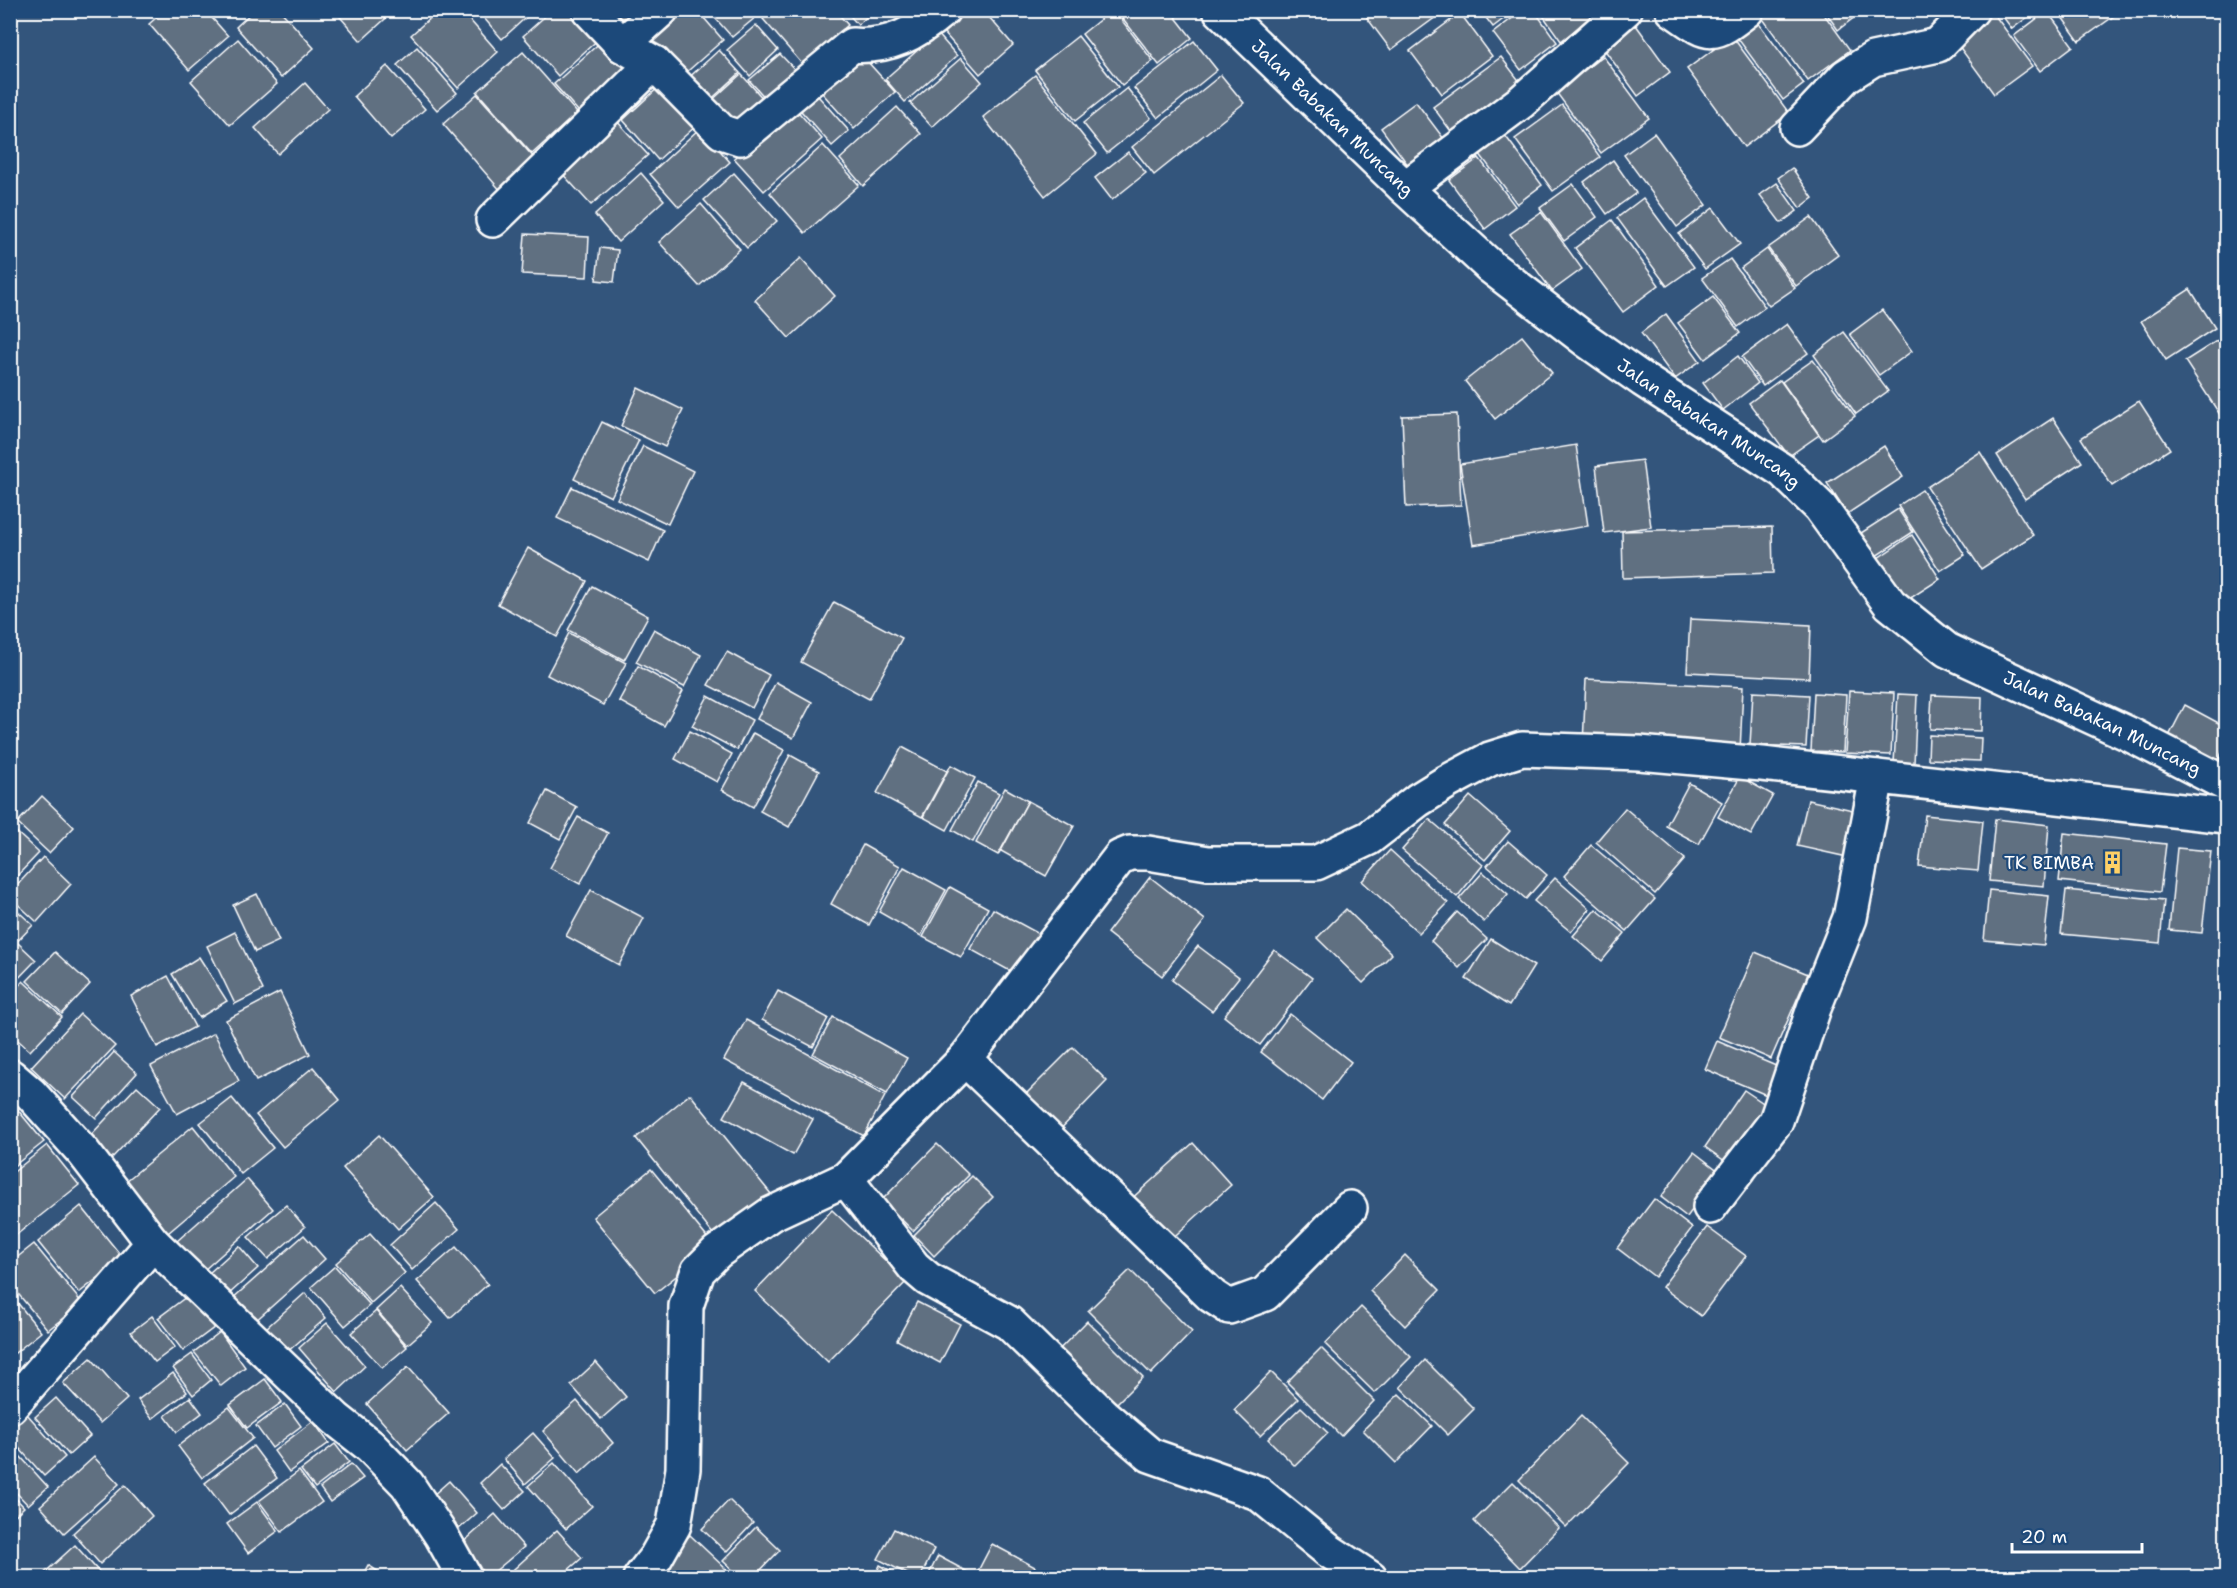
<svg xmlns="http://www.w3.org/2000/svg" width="2237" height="1588" viewBox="0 0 2237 1588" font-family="'Shantell Sans',sans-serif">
	<rect width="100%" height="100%" fill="#33557c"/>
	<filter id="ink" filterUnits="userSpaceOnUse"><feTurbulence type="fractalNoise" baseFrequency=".0167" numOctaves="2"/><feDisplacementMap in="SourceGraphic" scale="12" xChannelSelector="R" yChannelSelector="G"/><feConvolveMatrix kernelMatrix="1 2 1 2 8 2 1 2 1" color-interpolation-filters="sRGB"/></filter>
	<g filter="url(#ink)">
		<g fill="#616f81" stroke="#fff" stroke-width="1.5">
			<path d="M165,10h40l23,26 -39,34 -40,-46z"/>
			<path d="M254,10h26l34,38 -33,30 -45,-51z"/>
			<path d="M334,10h61l-34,31z"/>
			<path d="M439,10h22l37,42 -40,36 -47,-53z"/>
			<path d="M477,10h57l-32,29z"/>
			<path d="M552,10h30l21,25 -45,41 -35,-40z"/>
			<path d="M606,10h34l-18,17z"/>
			<path d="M674,10h23l26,30 -42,37 -37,-40z"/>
			<path d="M708,10h42l6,7 -24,20z"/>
			<path d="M773,10h62l13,15 -45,40 -40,-46z"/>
			<path d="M845,10h29l-16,15z"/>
			<path d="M953,10h30l30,35 -33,29 -43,-49z"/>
			<path d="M1112,10h2l39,51 -31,24 -40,-51z"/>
			<path d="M1170,10l22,28 -33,27 -42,-54z"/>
			<path d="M1377,10h61l2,4 -49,36 -24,-32z"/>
			<path d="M1480,10h35l-22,17z"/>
			<path d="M1523,10h11l23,32 -36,28 -28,-37z"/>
			<path d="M1539,10h57l1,3 -36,28z"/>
			<path d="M1759,10h62l29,40 -42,31 -50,-69z"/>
			<path d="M1824,10h40l-26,20z"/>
			<path d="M1991,10l41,56 -38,28 -41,-56z"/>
			<path d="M1998,10h39l-25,19z"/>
			<path d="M2057,10h53l4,6 -35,25z"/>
			<path d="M2047,11l26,35 -33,25 -26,-35z"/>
			<path d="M1460,13l32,43 -50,38 -32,-43z"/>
			<path d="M1757,21l47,63 -21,16 -47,-64z"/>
			<path d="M756,25l22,25 -28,26 -23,-26z"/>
			<path d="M1636,25l34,47 -32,24 -34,-47z"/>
			<path d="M937,33l20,23 -52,46 -20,-23z"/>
			<path d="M1078,36l40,51 -43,34 -40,-51z"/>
			<path d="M1732,36l57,77 -45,34 -57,-78z"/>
			<path d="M605,38l25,29 -51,45 -25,-28z"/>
			<path d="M238,39l39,45 -47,41 -39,-44z"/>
			<path d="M1194,41l23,29 -59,48 -24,-30z"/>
			<path d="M417,47l40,46 -20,17 -40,-45z"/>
			<path d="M719,50l21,23 -35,32 -21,-23z"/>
			<path d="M857,50l38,42 -41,37 -38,-43z"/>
			<path d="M523,52l54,61 -45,41 -55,-62z"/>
			<path d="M780,54l19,20 -30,28 -20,-22z"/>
			<path d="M1603,56l46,62 -48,35 -45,-61z"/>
			<path d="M1501,57l20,26 -68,51 -20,-27z"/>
			<path d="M961,58l21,24 -50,45 -22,-24z"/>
			<path d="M387,66l38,43 -34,30 -37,-43z"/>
			<path d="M741,74l25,28 -33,30 -25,-28z"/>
			<path d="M1035,75l62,79 -52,42 -62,-79z"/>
			<path d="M1221,75l23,28 -90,72 -22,-28z"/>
			<path d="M305,83l23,26 -50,45 -23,-26z"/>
			<path d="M662,84l35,41 -39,35 -35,-40z"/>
			<path d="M811,88l38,43 -17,15 -38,-43z"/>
			<path d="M1127,88l24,30 -44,35 -24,-30z"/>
			<path d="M477,94l59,66 -35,31 -58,-67z"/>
			<path d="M1416,102l28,37 -36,26 -27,-37z"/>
			<path d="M1562,105l38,52 -47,34 -38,-52z"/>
			<path d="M793,106l29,33 -58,52 -30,-33z"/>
			<path d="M897,107l24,27 -58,52 -23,-27z"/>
			<path d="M615,119l33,36 -57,50 -32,-35z"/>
			<path d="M700,128l30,34 -51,45 -29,-33z"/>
			<path d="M1654,133l52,72 -29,22 -53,-72z"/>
			<path d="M1504,134l38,51 -25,19 -38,-51z"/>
			<path d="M823,145l36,40 -54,48 -35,-40z"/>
			<path d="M1128,152l18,21 -34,27 -17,-22z"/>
			<path d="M1479,158l36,48 -30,23 -36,-49z"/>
			<path d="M1613,160l23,33 -29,21 -23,-32z"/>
			<path d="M1792,168l21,30 -13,10 -22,-30z"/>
			<path d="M641,173l23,27 -46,42 -23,-27z"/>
			<path d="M734,173l43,48 -30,27 -43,-48z"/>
			<path d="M1777,183l20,28 -16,12 -21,-28z"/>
			<path d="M1573,184l24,33 -33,24 -24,-33z"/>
			<path d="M1643,198l51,69 -27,19 -50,-68z"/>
			<path d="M701,204l39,45 -41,37 -40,-44z"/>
			<path d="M1713,208l27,36 -35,25 -26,-35z"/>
			<path d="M1541,212l41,57 -30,22 -42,-57z"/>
			<path d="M1811,217l27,38 -42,31 -28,-38z"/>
			<path d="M1612,220l47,65 -36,27 -48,-64z"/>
			<path d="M525,234l64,3 -2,40 -65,-3z"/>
			<path d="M600,248l18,2 -4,32 -18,-2z"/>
			<path d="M1767,249l28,39 -26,18 -28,-38z"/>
			<path d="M801,258l34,38 -46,42 -34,-38z"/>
			<path d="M1730,259l35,48 -27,20 -36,-49z"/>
			<path d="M2190,289l25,39 -49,32 -25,-39z"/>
			<path d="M1713,297l27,36 -35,26 -27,-36z"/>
			<path d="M1882,310l30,41 -33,24 -29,-41z"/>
			<path d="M1666,314l34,47 -25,18 -34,-46z"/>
			<path d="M1787,324l21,29 -45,33 -21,-29z"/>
			<path d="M1844,332l44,59 -32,23 -42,-59z"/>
			<path d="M1522,336l30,37 -57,46 -30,-38z"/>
			<path d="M2221,338l5,9v77l-41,-63z"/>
			<path d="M1738,356l20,27 -35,27 -20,-27z"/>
			<path d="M1813,360l42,56 -32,24 -41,-58z"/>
			<path d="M1780,380l39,55 -30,21 -40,-53z"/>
			<path d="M638,388l45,22 -18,37 -44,-21z"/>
			<path d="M2139,401l31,48 -58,37 -31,-48z"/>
			<path d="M1457,414l4,91 -55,2 -4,-91z"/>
			<path d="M2053,418l29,44 -57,37 -28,-44z"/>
			<path d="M602,422l37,18 -28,57 -37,-18z"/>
			<path d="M1576,445l12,81 -115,19 -13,-81z"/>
			<path d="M643,446l50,25 -25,53 -51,-25z"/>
			<path d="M1884,446l19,31 -56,37 -20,-31z"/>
			<path d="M1980,452l53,83 -52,34 -54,-82z"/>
			<path d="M1642,460l9,67 -47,6 -8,-67z"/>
			<path d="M572,487l91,43 -14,32 -92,-44z"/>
			<path d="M1922,490l43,65 -25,16 -42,-65z"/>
			<path d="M1898,509l15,23 -37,24 -15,-23z"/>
			<path d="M1772,527l1,46 -150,5 -1,-47z"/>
			<path d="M1912,535l28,44 -34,22 -28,-43z"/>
			<path d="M528,548l59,33 -30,56 -59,-33z"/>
			<path d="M592,586l56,30 -24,44 -56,-30z"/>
			<path d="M834,602l68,36 -33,61 -68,-37z"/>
			<path d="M1690,619l121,6 -2,53 -122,-6z"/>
			<path d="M654,629l47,26 -17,32 -48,-25z"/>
			<path d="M569,633l57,30 -23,42 -56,-30z"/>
			<path d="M727,652l42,23 -17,33 -44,-23z"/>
			<path d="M638,666l45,25 -19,35 -45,-25z"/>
			<path d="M1586,679l157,8 -3,64 -157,-7z"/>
			<path d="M776,682l36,20 -19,36 -36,-19z"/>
			<path d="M1849,691l45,2 -3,62 -46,-2z"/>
			<path d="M1753,692l56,3 -3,52 -56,-2z"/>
			<path d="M1814,693l32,2 -3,57 -32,-1z"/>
			<path d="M1898,694l19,1 -3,69 -20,-1z"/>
			<path d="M1932,695l50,2 -1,34 -51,-2z"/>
			<path d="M708,696l44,24 -15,30 -45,-24z"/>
			<path d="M2185,705l41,22v17l-10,21 -49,-25z"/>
			<path d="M690,731l42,23 -15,28 -42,-23z"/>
			<path d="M753,733l31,17 -31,57 -31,-17z"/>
			<path d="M1929,735l52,3 -1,23 -52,-2z"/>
			<path d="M902,747l45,24 -25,46 -45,-24z"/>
			<path d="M790,755l29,16 -30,56 -29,-16z"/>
			<path d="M951,765l24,13 -28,52 -24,-13z"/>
			<path d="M1740,777l33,18 -22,40 -33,-18z"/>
			<path d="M978,782l21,11 -26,49 -21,-12z"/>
			<path d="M1689,783l33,19 -23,42 -33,-18z"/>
			<path d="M1005,788l23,13 -30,54 -22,-12z"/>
			<path d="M547,791l30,16 -17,32 -30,-16z"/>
			<path d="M42,796l32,31 -25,26 -32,-30z"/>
			<path d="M1470,796l40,35 -25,29 -40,-35z"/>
			<path d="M1808,800l54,12 -10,46 -55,-12z"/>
			<path d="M1028,801l46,25 -28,50 -45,-25z"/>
			<path d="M1625,808l60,51 -30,35 -59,-52z"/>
			<path d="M1925,815l58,6 -5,50 -59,-5z"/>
			<path d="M578,817l30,16 -28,51 -30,-16z"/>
			<path d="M1429,819l54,46 -26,32 -55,-47z"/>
			<path d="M1995,819l54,6 -5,61 -55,-5z"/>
			<path d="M11,827l28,26 -23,24 -6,-5z"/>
			<path d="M2064,833l102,11 -6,48 -101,-11z"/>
			<path d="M1508,841l39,34 -21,24 -39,-33z"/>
			<path d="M863,845l37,21 -31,59 -38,-21z"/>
			<path d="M1591,845l64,54 -28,32 -63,-55z"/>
			<path d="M2177,848l34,3 -9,82 -33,-3z"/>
			<path d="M1390,850l58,53 -29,30 -57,-52z"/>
			<path d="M43,857l28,27 -34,38 -27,-25v-4z"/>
			<path d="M904,867l42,23 -25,46 -42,-24z"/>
			<path d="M1483,872l25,22 -24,28 -25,-23z"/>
			<path d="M1150,877l55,43 -43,56 -55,-43z"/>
			<path d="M1555,878l35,31 -19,23 -37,-31z"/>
			<path d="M950,887l38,21 -27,49 -38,-20z"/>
			<path d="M591,890l53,28 -25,47 -53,-29z"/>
			<path d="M1989,890l60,6 -5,49 -60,-5z"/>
			<path d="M2066,890l98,10 -4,43 -99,-9z"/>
			<path d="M257,894l22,47 -24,11 -22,-47z"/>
			<path d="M10,904l23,21 -23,24z"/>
			<path d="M993,909l50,27 -22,41 -51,-28z"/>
			<path d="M1346,909l46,45 -29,29 -46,-45z"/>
			<path d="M1596,909l29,24 -23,28 -29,-25z"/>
			<path d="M1457,912l30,27 -28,29 -28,-27z"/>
			<path d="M235,932l28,58 -28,14 -28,-58z"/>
			<path d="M1491,939l43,27 -25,40 -43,-27z"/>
			<path d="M18,943l18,17 -26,27v-36z"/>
			<path d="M1198,946l41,31 -27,34 -40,-31z"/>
			<path d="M1274,950l38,28 -52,67 -36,-29z"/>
			<path d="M55,952l35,32 -28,30 -35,-33z"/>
			<path d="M1755,952l53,22 -37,85 -52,-22z"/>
			<path d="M199,957l28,44 -28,17 -27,-44z"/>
			<path d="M168,976l27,51 -38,20 -26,-51z"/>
			<path d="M23,981l39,36 -32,34 -20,-18v-38z"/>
			<path d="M778,991l50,27 -15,29 -51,-27z"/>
			<path d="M280,992l30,62 -54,27 -30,-61z"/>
			<path d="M80,1014l35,32 -50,53 -34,-32z"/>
			<path d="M1290,1014l61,48 -29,38 -61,-48z"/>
			<path d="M833,1017l74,41 -20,36 -74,-40z"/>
			<path d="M746,1020l139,76 -21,40 -140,-76z"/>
			<path d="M214,1033l25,48 -62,33 -26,-48z"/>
			<path d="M1717,1041l71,30 -12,28 -71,-30z"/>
			<path d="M1073,1047l34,34 -56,58 -35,-35z"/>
			<path d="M114,1052l23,21 -41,45 -23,-21z"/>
			<path d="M313,1067l27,33 -57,47 -27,-32z"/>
			<path d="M744,1082l69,37 -20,36 -69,-38z"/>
			<path d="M137,1086l23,21 -49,52 -23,-21z"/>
			<path d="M1744,1090l28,19 -40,57 -27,-19z"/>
			<path d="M690,1094l81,100 -54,45 -81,-101z"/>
			<path d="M232,1098l41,50 -32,26 -41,-51z"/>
			<path d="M17,1109l27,33 -34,27v-55z"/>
			<path d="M193,1126l41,51 -66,56 -42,-52z"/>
			<path d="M379,1135l55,62 -36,32 -55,-61z"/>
			<path d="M1193,1143l38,42 -64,58 -38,-42z"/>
			<path d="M937,1144l32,31 -56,56 -31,-31z"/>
			<path d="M47,1145l32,40 -69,55v-65z"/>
			<path d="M1694,1152l26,20 -33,45 -26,-20z"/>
			<path d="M651,1169l63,77 -59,47 -62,-76z"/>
			<path d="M972,1176l21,21 -59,59 -20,-21z"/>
			<path d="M247,1179l26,30 -70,62 -26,-30z"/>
			<path d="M1654,1199l38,29 -37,49 -38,-29z"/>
			<path d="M436,1203l23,26 -47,41 -22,-25z"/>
			<path d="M286,1205l19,22 -37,32 -20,-22z"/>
			<path d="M81,1206l42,52 -44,35 -41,-51z"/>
			<path d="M832,1210l75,71 -79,81 -73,-71z"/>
			<path d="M1707,1227l39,29 -45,60 -39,-29z"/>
			<path d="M370,1234l35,39 -34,30 -35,-40z"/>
			<path d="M304,1235l21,24 -72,64 -21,-24z"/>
			<path d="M34,1244l48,59 -34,27 -38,-46v-21z"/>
			<path d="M239,1246l19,22 -30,27 -19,-22z"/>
			<path d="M456,1247l32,37 -38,34 -33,-37z"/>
			<path d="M1405,1255l35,35 -35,36 -35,-35z"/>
			<path d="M335,1266l35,39 -25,21 -34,-39z"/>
			<path d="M1130,1270l62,62 -41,42 -63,-63z"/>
			<path d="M400,1288l32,35 -25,22 -31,-35z"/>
			<path d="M305,1293l21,25 -40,35 -21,-24z"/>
			<path d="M190,1294l25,33 -32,24 -25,-33z"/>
			<path d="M12,1296l29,36 -31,25v-60z"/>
			<path d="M917,1302l43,22 -20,39 -43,-23z"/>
			<path d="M1361,1307l50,50 -36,36 -50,-49z"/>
			<path d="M376,1311l31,36 -25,21 -31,-35z"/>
			<path d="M152,1316l23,31 -20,15 -24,-30z"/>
			<path d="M1087,1321l56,56 -35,35 -56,-55z"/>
			<path d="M327,1323l38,43 -28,26 -38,-44z"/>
			<path d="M220,1332l25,35 -24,19 -27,-34z"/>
			<path d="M1321,1348l53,53 -33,35 -54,-54z"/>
			<path d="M192,1354l19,26 -18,15 -20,-27z"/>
			<path d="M91,1358l36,41 -27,24 -37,-40z"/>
			<path d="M1425,1360l49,49 -26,26 -48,-48z"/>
			<path d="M596,1362l30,35 -25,22 -30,-34z"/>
			<path d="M408,1367l41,46 -42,37 -40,-46z"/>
			<path d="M1271,1372l27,27 -38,37 -26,-26z"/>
			<path d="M173,1373l14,19 -35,27 -14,-19z"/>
			<path d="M265,1379l17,23 -35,26 -17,-23z"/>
			<path d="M1399,1394l33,32 -36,37 -33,-33z"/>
			<path d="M190,1397l12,16 -25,19 -12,-16z"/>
			<path d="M56,1398l34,38 -21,19 -34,-38z"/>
			<path d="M577,1401l36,42 -34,31 -36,-43z"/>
			<path d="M285,1404l16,22 -29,22 -16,-22z"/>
			<path d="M229,1407l24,31 -51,40 -24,-32z"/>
			<path d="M1301,1407l27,26 -33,33 -27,-27z"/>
			<path d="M27,1414l38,43 -21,19 -34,-38v-9z"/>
			<path d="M1581,1416l48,47 -63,64 -47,-47z"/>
			<path d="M313,1421l16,22 -40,29 -15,-21z"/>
			<path d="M533,1433l22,25 -30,26 -21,-25z"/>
			<path d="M335,1444l14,18 -34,26 -14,-18z"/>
			<path d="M10,1445l38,42 -20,18 -18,-19z"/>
			<path d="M253,1446l24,32 -48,37 -24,-32z"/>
			<path d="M94,1457l25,27 -55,49 -24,-27z"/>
			<path d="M554,1463l38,43 -26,23 -38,-43z"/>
			<path d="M351,1464l12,14 -33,24 -10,-14z"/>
			<path d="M500,1464l25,27 -21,19 -24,-27z"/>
			<path d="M299,1471l23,31 -40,30 -23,-31z"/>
			<path d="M449,1481l28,32 -26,23 -28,-32z"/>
			<path d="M1513,1482l46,46 -39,40 -46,-47z"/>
			<path d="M125,1485l27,31 -52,48 -27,-31z"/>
			<path d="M10,1492l14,15 -14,13z"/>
			<path d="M729,1500l24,23 -27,29 -24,-23z"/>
			<path d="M257,1502l21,29 -30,22 -21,-29z"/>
			<path d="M495,1514l29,33 -37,31 -28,-32z"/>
			<path d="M756,1527l24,23 -27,28h-12l-18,-17z"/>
			<path d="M894,1529l40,20 -14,29h-5l-37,-19z"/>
			<path d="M557,1530l25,28 -23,20h-55z"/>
			<path d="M690,1535l36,34 -8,9h-44l-12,-13z"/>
			<path d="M992,1544l43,23 -6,11h-39l-12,-7z"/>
			<path d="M75,1545l25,28 -5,5h-56z"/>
			<path d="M938,1556l32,17 -2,5h-41z"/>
			<path d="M368,1565l20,13h-27z"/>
			<path d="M880,1565l24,13h-30z"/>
		</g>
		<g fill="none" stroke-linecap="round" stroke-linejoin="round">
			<defs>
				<g id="minor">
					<path d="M589,10l33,35 32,18 68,69 18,6 112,-93c37,3 63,-11 91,-35"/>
					<path d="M1673,10c37,26 37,29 74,0"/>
					<path d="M622,45l39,-35"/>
					<path d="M1797,128l49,-52 27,-17 65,-14 34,-35"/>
					<path d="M1405,188l116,-86 104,-92"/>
					<path d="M493,220l161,-157"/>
					<path d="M965,1059l247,237 17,11 36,-13 85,-86"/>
					<path d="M10,1076l21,18 53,59 69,90 183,176 34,27 37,38 34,51 24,43"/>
					<path d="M846,1179l68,88 14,12 81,44 94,92 47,40 108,38 71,58 41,27"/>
					<path d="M1710,1207l66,-86 38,-113 36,-90 27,-141"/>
					<path d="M10,1407l143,-164"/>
					<path d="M640,1578l16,-21 18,-32 9,-56 3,-163 12,-35 19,-19 54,-38 75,-35 119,-120 155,-202 10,-4h18l60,10h108l53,-25 49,-38 29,-18 43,-23 32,-10 117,4 123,11 464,52"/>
				</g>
				<g id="tertiary">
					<path id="s1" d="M1220,10l185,178 86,79 95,73 57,40 140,91 37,36 70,97 57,46 182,84 97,50"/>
				</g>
			</defs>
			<use href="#minor" stroke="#fff" stroke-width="38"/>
			<use href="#tertiary" stroke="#fff" stroke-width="38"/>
			<use href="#minor" stroke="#1f4a7a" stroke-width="33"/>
			<use href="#tertiary" stroke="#1f4a7a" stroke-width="33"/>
		</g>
	</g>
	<defs>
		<symbol id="building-bare" viewBox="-9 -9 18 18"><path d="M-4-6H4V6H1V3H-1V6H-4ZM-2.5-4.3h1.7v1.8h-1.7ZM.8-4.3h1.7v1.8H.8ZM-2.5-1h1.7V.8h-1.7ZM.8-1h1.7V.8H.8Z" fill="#ffd166" stroke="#1f4a7a" stroke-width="2.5" paint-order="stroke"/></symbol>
	</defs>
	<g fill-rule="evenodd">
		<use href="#building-bare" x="2096" y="846" width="33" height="33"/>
	</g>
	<g text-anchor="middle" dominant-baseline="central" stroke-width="4.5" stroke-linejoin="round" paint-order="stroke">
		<g font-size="18" fill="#fff" stroke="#1f4a7a">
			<text stroke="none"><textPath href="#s1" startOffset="156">Jalan Babakan Muncang</textPath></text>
			<text stroke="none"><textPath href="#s1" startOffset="642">Jalan Babakan Muncang</textPath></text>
			<text stroke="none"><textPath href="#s1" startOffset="1146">Jalan Babakan Muncang</textPath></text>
		</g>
		<g font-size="18" fill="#fff" stroke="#1f4a7a" text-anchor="end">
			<text x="2094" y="863">TK BIMBA</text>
		</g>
	</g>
	<rect width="2237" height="1588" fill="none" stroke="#1f4a7a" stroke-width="36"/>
	<rect x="18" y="18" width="2201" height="1552" fill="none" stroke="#fff" stroke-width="2" filter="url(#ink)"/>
	<path d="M2012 1543v9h130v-9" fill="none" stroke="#ffffff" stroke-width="3"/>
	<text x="2021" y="1543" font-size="18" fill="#ffffff" stroke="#1f4a7a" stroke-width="4.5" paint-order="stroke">20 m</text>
</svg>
